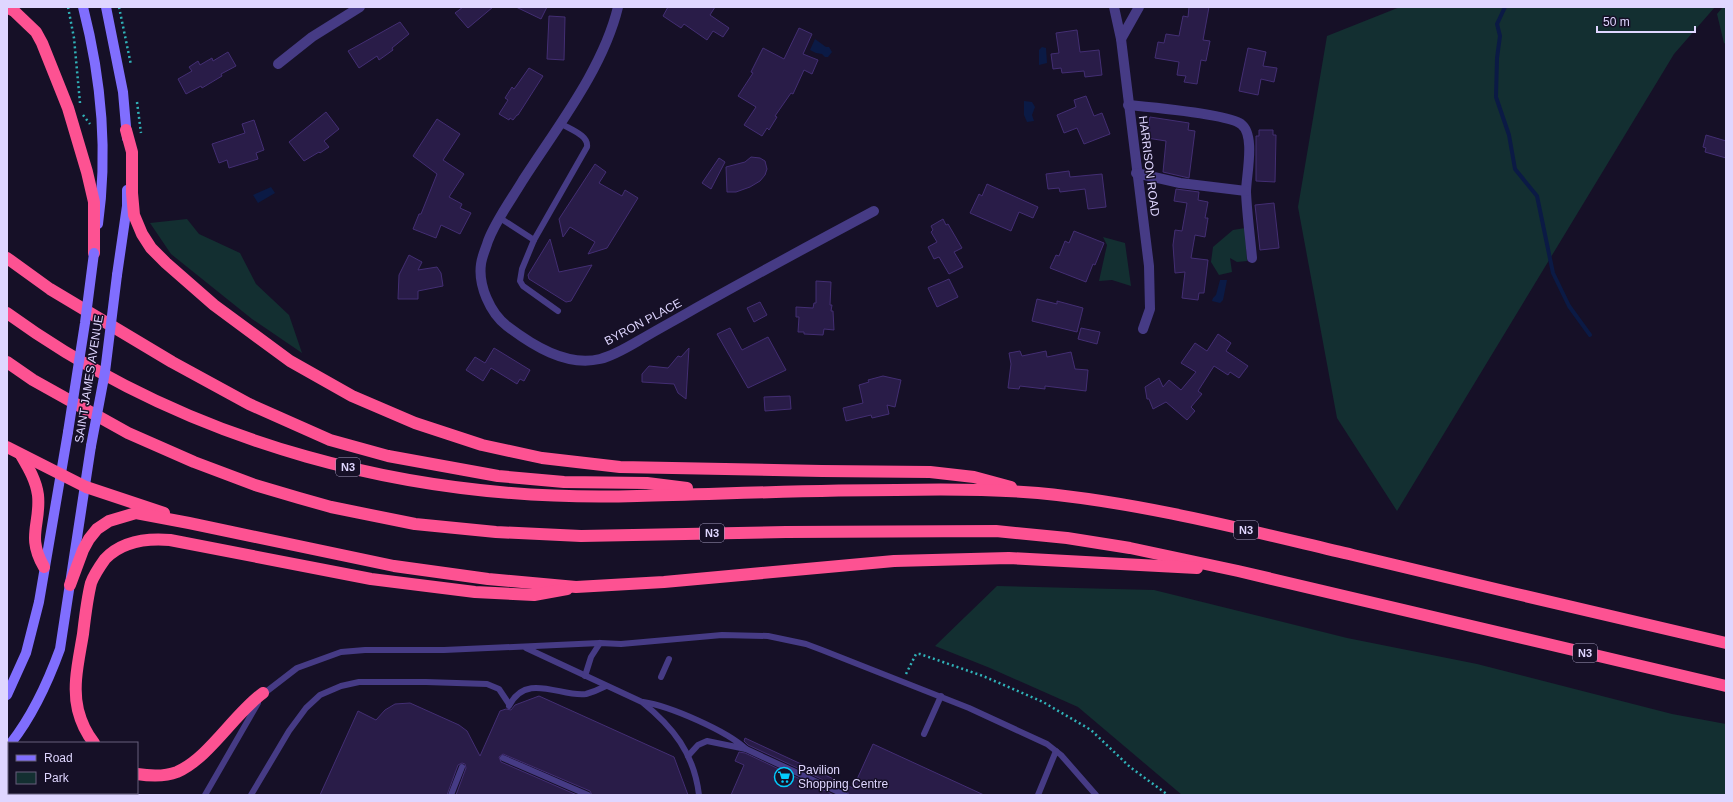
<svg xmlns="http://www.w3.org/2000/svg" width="1733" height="802" viewBox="0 0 1733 802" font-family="Arial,sans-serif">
	<rect width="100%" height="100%" fill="#161027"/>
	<g fill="#132f31">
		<path d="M1400,7h315l-41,47 -277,457 -60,-93 -39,-211 29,-171z"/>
		<path d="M1723,7h3v37l-2,-1 -7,-29z"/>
		<path d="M187,219l12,15 41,19 16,31 33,31 13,38 -50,-34 -81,-65 -21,-31z"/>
		<path d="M1245,228l2,33 -10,1 -7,-4 2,14 -13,3 -8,-13 2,-15 20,-17z"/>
		<path d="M1103,237l22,6 6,43 -19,-6 -13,1 8,-36z"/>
		<path d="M997,586l157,4 193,48 130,26 195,50 54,10v71h-544l-104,-88 -88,-39 -55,-22z"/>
	</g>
	<g fill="#0b1a45">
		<path d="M815,39l11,8h3l3,5 -4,5h-3l-3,-3 -6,-1 -6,-3z"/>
		<path d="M1042,47l4,1 1,15 -8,2v-15z"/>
		<path d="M1024,101l8,1 3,5 -3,8 2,6 -7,1 -3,-7z"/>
		<path d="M271,187l4,6 -17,10 -5,-8z"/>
		<path d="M1220,280h7l-4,20 -3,3 -8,-2 1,-3 3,-3z"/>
	</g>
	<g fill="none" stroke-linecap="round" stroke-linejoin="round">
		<path stroke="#0b1a45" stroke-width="4" d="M1505,7l-8,17 3,12 -3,22 -1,39 13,38 6,34 22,27 16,77 16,33 21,29"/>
	</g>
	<g fill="#291c48" stroke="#432e73">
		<path d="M463,7h30l-25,21 -13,-15z"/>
		<path d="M516,7h31l-6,12z"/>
		<path d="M668,7h47l-5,8 19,13 -6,9 -10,-6 -6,9 -23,-16 -3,4 -18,-12z"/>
		<path d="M1189,7h20l-6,33 7,1 -4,20 -5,-1 -4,24 -13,-2 2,-6 -9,-1 2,-13 -24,-4 3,-16 6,1 2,-9 13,2 4,-20 5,1z"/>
		<path d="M549,16l16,1 -1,43 -17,-1z"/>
		<path d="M400,22l9,12 -17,14 1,2 -14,10 -2,-4 -18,12 -11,-17z"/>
		<path d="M799,28l13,6 -9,20 15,6 -6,14 -8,-4 -11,24 -2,-1 -16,23 2,1 -8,13 -2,-2 -5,8 -18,-11 12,-18 -18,-11 15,-23 -2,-1 12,-24 21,11z"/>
		<path d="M1077,30l3,22 19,-2 3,25 -17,2 -1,-6 -22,2 -1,-5 -8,1 -2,-15 8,-1 -3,-20z"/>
		<path d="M1248,48l18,4 -3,14 14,2 -3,14 -13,-3 -3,16 -19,-4z"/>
		<path d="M228,52l8,14 -15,8 1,2 -20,12 -1,-2 -15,8 -8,-15 14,-8 -3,-4 9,-6 2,4 12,-7 1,3z"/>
		<path d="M529,68l14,8 -25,39h-1l-4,5 -3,-2 -1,2 -10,-6 9,-14 -3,-2 7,-11 2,2 3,-4z"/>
		<path d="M1086,96l8,20 8,-3 8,21 -26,10 -7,-16 -13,5 -7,-18 19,-8 -2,-7z"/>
		<path d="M326,112l13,17 -15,12 5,6 -9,6 -1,-1 -15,9 -15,-19z"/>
		<path d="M1150,117l39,6 -1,7 7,1 -6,47 -26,-6 3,-31 -19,-3z"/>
		<path d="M437,119l23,15 -17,26 21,14 -15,23 13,7 -2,4 11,5 -11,21 -19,-9 -5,13 -23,-9 6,-15h2l16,-40 -24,-18z"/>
		<path d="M254,120l10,30 -8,3 2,6 -29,9 -2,-8 -8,3 -7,-19 33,-11 -3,-9z"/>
		<path d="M1259,130h14v5h3l-1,47 -19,-1v-45h3z"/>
		<path d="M1706,135l20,6v17l-21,-6 1,-4 -3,-1z"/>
		<path d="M751,157l9,1 5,3 2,8 -2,6 -5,6 -10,6 -14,5h-9l-1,-25 19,-5z"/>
		<path d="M719,158l6,4 -14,27 -9,-6z"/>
		<path d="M595,164l11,8 -7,11 23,13 3,-6 13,8 -31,50 -19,6 7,-12 -25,-15 -7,10 -4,-18z"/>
		<path d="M1069,171l1,6 32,-3 4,33 -18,2 -3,-20 -25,3 -1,-4 -11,1 -2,-15z"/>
		<path d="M987,184l51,23 -5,11 -14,-6 -8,19 -41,-18 9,-19 3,2z"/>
		<path d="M1176,189l23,3 -1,8 10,2 -3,16h3l-3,19 -10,-2 -4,23 17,2 -4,33h-5l-1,7 -16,-2 3,-26 -10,1 -2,-28 2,-15 7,1 5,-28 -13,-2z"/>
		<path d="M1274,203l5,45 -19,2 -5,-45z"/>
		<path d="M943,219l3,6 2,-1 14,24 -8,4 9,15 -14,7 -10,-17 -5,2 -6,-12 9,-5 -6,-10 2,-2 -2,-4z"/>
		<path d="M1074,231l30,12 -9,22 -2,-1 -7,18 -36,-14 6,-13 3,1 6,-15 4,2z"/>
		<path d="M550,239l9,33 33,-7 -21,36 -5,1 -37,-23 -1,-4z"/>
		<path d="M409,255l13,7 -4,8 19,-3 4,6 2,13 -25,5v8h-20l1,-24z"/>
		<path d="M949,279l9,18 -21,10 -9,-19z"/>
		<path d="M816,281l15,1 -1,23h2l-1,6h2l1,19 -10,-1 -1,6 -19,-1v-2h-6l1,-15h-3v-10l17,1 1,-5h2z"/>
		<path d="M1037,299l20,5v-3l26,7 -6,24 -45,-11z"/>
		<path d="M760,302l7,13 -13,7 -7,-14z"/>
		<path d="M730,328l12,22 26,-13 18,33 -38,18 -31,-54z"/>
		<path d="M1081,328l19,4 -3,12 -19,-5z"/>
		<path d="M1218,334l13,9 -5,8 22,15 -9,12 -9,-6 -2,3 -14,-9 -16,25 4,3 -11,13 4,4 -8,9 -21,-18 -13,7 -4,-10h-2l-2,-12 14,-9 4,9 6,-7 12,10 15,-18 -15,-9 14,-20 12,8z"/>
		<path d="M494,348l36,22 -6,11 -4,-2 -3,5 -26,-16 -8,13 -17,-11 9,-13 10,6z"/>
		<path d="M689,348l-3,51 -8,-6 -4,-9 -32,-2v-8l7,-8 19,2 10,-12 3,1z"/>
		<path d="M1020,351l2,5 24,-5 1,6 24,-5 4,17 13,1 -2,21 -41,-5v3l-25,-3 -1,3 -11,-1 3,-24 -2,-11z"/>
		<path d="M883,376l18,4 -6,27 -8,-2 2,9 -17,4 -1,-3 -25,6 -3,-13 20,-5 -4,-18 10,-3 -1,-2z"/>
		<path d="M790,396l1,13 -26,2 -1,-14z"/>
		<path d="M539,696l135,61 14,38h-96l-2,-4 -87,-37 -4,3 2,5 76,33h-121l10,-27 -1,-4 -3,-1 -4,2 -11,30h-127l38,-84 18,9 9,-10 10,-6 15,-1 49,22 8,6 13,25 20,-45 6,-2 5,1 4,-5z"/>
		<path d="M745,738l108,50 20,-44 111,51h-135l-2,-4 -99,-46 -4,-4z"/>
		<path d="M739,752l6,1 89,42h-103l13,-30 -9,-4z"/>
	</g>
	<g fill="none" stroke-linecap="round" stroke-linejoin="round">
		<g stroke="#30b2b8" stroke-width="2.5" stroke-dasharray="2 3" stroke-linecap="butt">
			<path d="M68,7l6,31 6,65"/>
			<path d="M119,7l12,58"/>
			<path d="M137,102l4,31"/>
			<path d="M83,115l7,9"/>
			<path d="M906,674l10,-20h4l63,22 60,26 48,28 39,37 38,28"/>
		</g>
		<g stroke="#463b85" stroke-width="6">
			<path d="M500,218l34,22"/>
			<path d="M558,311l-35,-25 -3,-5 2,-12 12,-29 53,-93c2,-12 -18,-18 -27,-24"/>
			<path d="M526,648l116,54c31,25 52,51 57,93"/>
			<path d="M585,676l6,-19 9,-14"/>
			<path d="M661,677l8,-18"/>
			<path d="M262,695l35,-27 44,-16 24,-2h79l156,-7 21,1 101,-9 46,1 38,8 16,6 147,58 78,36 14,11 35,40"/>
			<path d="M643,702c27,4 84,29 103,47l-39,-8 -9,4 -10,11"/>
			<path d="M509,706c17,-35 53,-8 77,-12 7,-2 14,-5 20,-8"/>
			<path d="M924,734l17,-38"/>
			<path d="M746,749l99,46"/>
			<path d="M503,758l85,37"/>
			<path d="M205,795l53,-92"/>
			<path d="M251,795l38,-64 17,-23 14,-13 21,-9 18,-4h67l61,2 12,5 10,15"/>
			<path d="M451,795l11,-28"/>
			<path d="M1038,795l18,-44"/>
		</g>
		<g stroke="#463b85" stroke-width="10">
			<path d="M618,7c-15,62 -61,120 -95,173 -12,20 -27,40 -35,61 -2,7 -6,15 -7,23 -3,21 9,49 26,62 25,19 59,41 93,33 16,-4 31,-14 45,-22 17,-10 34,-19 51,-29 59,-33 118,-65 178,-97"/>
			<path d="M1114,7l7,32 28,227 1,43 -7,20"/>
			<path d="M1121,39l18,-32"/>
			<path d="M278,64l34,-27 48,-30"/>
			<path d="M1128,105c20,2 100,9 113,19 15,11 5,52 5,68 1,22 4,44 6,66"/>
			<path d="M1136,173l44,10 66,8"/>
		</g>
		<g stroke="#806efe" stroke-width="10">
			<path d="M83,7c18,70 25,145 15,217"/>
			<path d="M106,7l17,85 4,46"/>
			<path d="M117,275l10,-69v-16"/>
			<path d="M7,695l19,-42 13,-51 29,-170"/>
			<path d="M11,743c22,-28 37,-61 49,-94l31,-203"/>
			<path d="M7,767l2,-8"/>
		</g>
		<g stroke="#fd5292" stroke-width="12">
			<path d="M7,7l7,4 22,21 6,11 26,65 19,64 7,30v51"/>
			<path d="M126,130l6,22v41l2,22 8,19 9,14 15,15 48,42 76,56 62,35 63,27 67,22 60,13 78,9 202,4 108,1 44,5 37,10"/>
			<path d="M7,258l43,31 122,73 77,42 81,36 58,16 110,20 66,6 83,1 40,5"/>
			<path d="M7,313c182,132 407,190 630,183 86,-2 172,-6 259,-6 47,-1 95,-1 142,3 106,10 212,38 315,62 124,30 249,59 373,88"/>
			<path d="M7,362l26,18 95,53 66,29 61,23 44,13 32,9 84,17 81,8 85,4 205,-4 210,-1 71,7 63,10 108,23 488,115"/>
			<path d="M7,447l79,40 78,26"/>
			<path d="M21,455c7,12 15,25 17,40 3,29 -12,41 6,72"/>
			<path d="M70,585l13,-35 6,-11 8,-10 12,-8 27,-8 53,10 205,43 94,13 88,8 88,-5 230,-21 115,-3 188,10"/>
			<path d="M94,743c-8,-10 -13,-21 -16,-33 -6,-24 1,-51 5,-76 2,-17 4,-35 8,-51 3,-8 9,-17 14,-24 17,-18 41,-21 65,-19l201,39 104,13 59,3 33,-6"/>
			<path d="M137,774c13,2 27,3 40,-2 32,-14 57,-58 86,-79"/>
		</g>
		<g stroke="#806efe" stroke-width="10">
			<path d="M68,432l17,-109 9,-70"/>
			<path d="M91,446l14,-74 12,-97"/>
		</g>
	</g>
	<defs>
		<symbol id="supermarket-ring" viewBox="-11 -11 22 22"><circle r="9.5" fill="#161027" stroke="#04cafd" stroke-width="1.5"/><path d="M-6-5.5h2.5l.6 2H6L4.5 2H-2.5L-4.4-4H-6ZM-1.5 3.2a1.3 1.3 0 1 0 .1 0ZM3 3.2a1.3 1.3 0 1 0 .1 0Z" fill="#04cafd"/></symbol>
	</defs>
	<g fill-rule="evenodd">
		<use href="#supermarket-ring" x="773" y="766" width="22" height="22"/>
	</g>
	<g text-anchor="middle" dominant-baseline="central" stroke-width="3" stroke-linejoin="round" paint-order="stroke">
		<g fill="#161027" stroke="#a39bbe" stroke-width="1">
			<rect x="336" y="458" width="24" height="18" rx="3"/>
			<rect x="1234" y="521" width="24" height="18" rx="3"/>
			<rect x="700" y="524" width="24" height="18" rx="3"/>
			<rect x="1573" y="644" width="24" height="18" rx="3"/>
		</g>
		<g font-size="11" font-weight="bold" fill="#dfd6ff">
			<text x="348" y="467">N3</text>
			<text x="1246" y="530">N3</text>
			<text x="712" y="533">N3</text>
			<text x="1585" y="653">N3</text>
		</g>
		<g font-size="12" fill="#dfd6ff" stroke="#161027">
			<text transform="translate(1149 166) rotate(83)">HARRISON ROAD</text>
			<text transform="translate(643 322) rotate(-28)">BYRON PLACE</text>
			<text transform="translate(89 379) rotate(-81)">SAINT JAMES AVENUE</text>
		</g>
		<g font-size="12" fill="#dfd6ff" stroke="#161027" text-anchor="start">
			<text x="798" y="770">Pavilion<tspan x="798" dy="14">Shopping Centre</tspan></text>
		</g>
	</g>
	<rect width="1733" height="802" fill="none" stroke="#dfd6ff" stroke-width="16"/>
	<rect x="8" y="742" width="130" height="52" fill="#161027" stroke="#665f7d"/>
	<rect x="16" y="755" width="20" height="6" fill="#806efe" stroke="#665f7d"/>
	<text x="44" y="762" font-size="12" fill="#dfd6ff">Road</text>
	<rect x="16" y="772" width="20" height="12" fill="#132f31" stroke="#665f7d"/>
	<text x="44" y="782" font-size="12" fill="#dfd6ff">Park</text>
	<path d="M1597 26v6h98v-6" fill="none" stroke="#dfd6ff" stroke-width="2"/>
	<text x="1603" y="26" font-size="12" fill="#dfd6ff" stroke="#161027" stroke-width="3" paint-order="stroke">50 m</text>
</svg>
